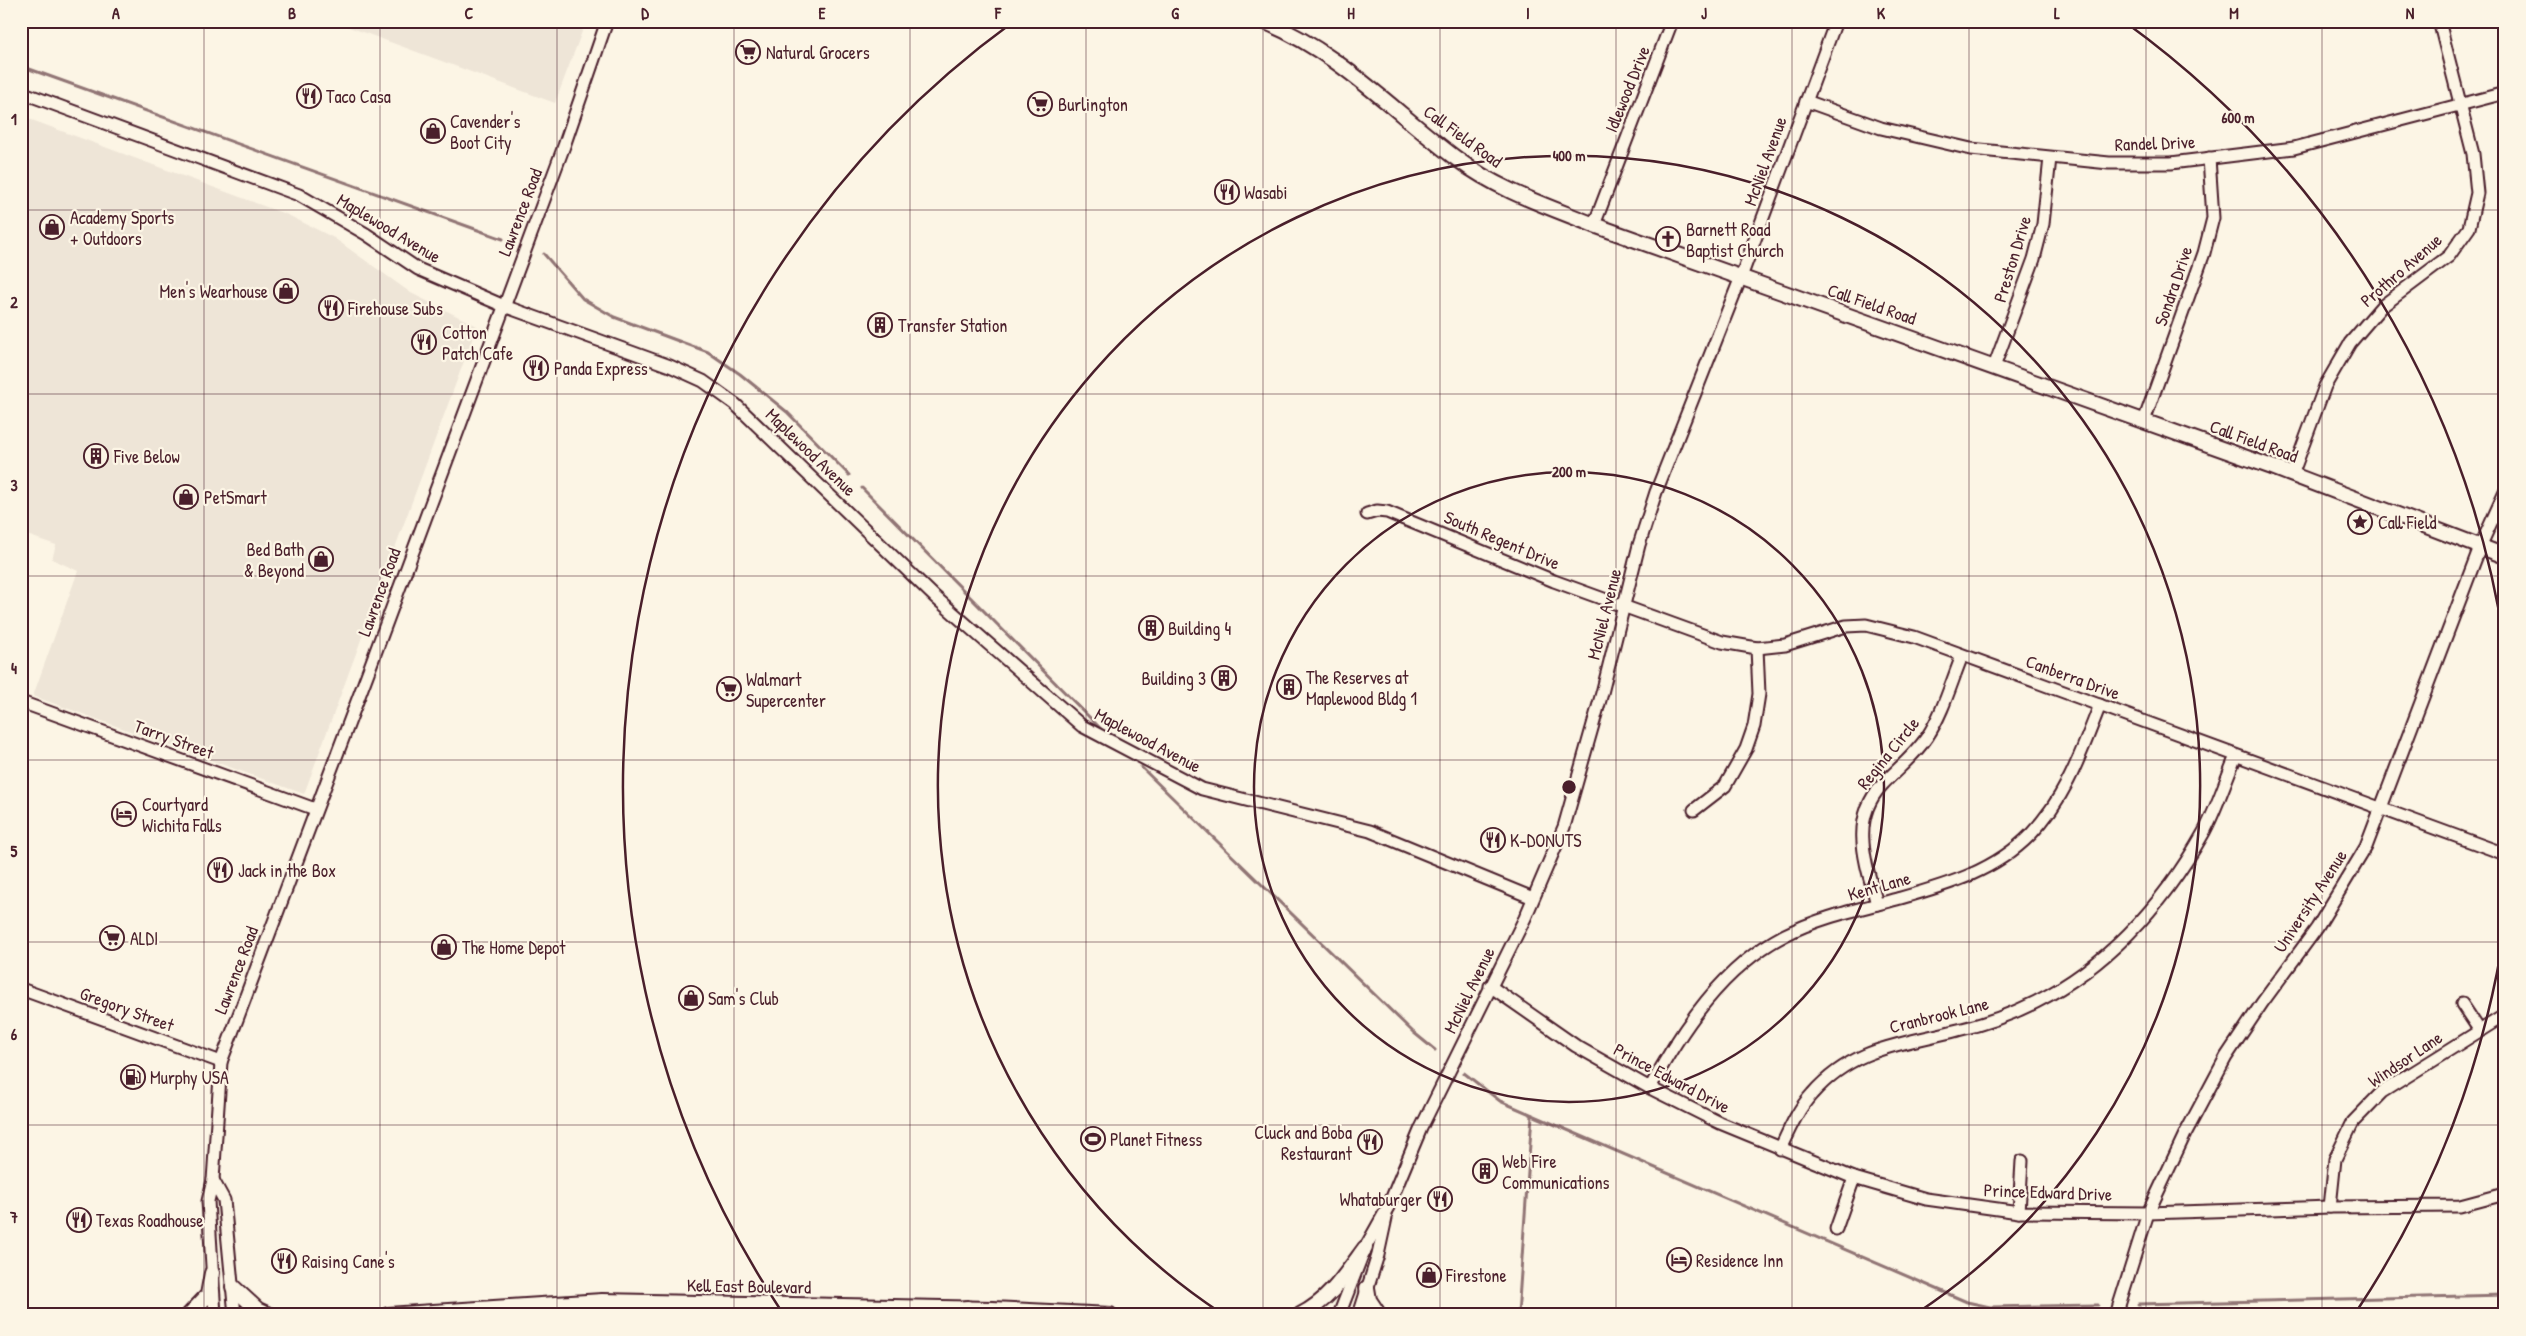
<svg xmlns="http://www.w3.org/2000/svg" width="2526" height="1336" viewBox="0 0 2526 1336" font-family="'Patrick Hand',sans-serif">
	<rect width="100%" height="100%" fill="#fcf5e5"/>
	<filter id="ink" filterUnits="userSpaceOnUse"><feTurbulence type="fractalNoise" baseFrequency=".02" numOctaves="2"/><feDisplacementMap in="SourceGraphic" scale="10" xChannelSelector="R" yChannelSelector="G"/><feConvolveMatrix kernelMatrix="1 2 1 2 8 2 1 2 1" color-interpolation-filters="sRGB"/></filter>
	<g filter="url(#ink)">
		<g fill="#eee5d7">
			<path d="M333,21h253l-31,82z"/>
			<path d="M21,116l267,99 46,23 77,55 66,33 -173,468 -271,-98 45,-125 -26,-12 4,-14 -35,-12z"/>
		</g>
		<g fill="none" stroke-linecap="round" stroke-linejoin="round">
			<g stroke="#917474" stroke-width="3">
				<path d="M21,66l482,173"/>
				<path d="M544,254l39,45 31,18 94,35 32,22 47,38 62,63"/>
				<path d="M862,488l239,241"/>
				<path d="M1141,767l272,265 22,18"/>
				<path d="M1464,1073l36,28 467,201 23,5 108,-2"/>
				<path d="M2138,1304l367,-9"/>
				<path d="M1518,1315l14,-200"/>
			</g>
			<defs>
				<g id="minor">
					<path d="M21,92l278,103 67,39 52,35 86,37 166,60 33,15 32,23 200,193 147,129 120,63 168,42 163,67"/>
					<path d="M1806,101l75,27 90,21 138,14h62l123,-15 211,-55"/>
					<path d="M1594,225l78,-204"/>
					<path d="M1994,367l40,-108 9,-35 7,-66"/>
					<path d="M2144,421l60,-168 9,-35 -4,-60"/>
					<path d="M2292,475l33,-89 25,-43 31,-36 68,-51 20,-28 8,-35 -4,-39 -34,-133"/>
					<path d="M1367,514l10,-3 10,1 167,69 168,61 35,6 28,-3 61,-19 20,-1 48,12 591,217"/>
					<path d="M21,702l294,107"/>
					<path d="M1694,810l31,-24 21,-37 8,-23 5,-32 -2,-46"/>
					<path d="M1877,904c-11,-40 -28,-84 5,-119 15,-16 33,-30 45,-48 16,-24 24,-54 35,-81"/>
					<path d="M1490,986l86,60 74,42 70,35 134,55 72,21 93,13 129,1 182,-6 130,-1 45,-12"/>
					<path d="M21,989l200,73"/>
					<path d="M2462,1004l18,27"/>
					<path d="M1650,1088c32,-60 73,-121 135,-153 35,-18 75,-26 112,-36 49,-14 97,-27 134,-65 36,-38 50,-81 69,-129"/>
					<path d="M1780,1149c9,-19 18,-40 32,-55 42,-48 90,-49 146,-64 27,-6 54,-16 78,-28 73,-37 128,-99 168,-170 13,-24 21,-51 32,-76"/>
					<path d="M213,1180l11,20 11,115"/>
					<path d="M2330,1207l5,-48 18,-37 29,-30 123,-77"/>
					<path d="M2019,1212l3,-51"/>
					<path d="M1836,1229l18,-51"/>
					<path d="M215,1315l-7,-114 5,-21 8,-118 149,-395 194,-521 43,-125"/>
					<path d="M1339,1315l26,-67 23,-41 33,-79 104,-210 39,-91 38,-134 37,-148 17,-53 85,-215 95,-256"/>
					<path d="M1359,1315l19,-60 8,-37"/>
					<path d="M2116,1315l32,-102 37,-79 41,-77 36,-54 55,-75 49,-81 114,-300 25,-55"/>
				</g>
				<g id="major">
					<path d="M1263,21c75,30 131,91 194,138 41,31 90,47 137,66l678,242 233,89"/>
					<path d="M233,1287l25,23 11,5"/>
					<path d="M1367,1288l2,12 10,15"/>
					<path d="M189,1315l19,-20 4,-22"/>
					<path d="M388,1315l214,-14 390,8 118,6"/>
					<path d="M1300,1315c29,-14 46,-41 65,-67"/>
				</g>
				<path id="highway" d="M934,1315l33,-6"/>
			</defs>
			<use href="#minor" stroke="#4a1f2b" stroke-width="15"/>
			<use href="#major" stroke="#4a1f2b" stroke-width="18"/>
			<use href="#highway" stroke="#4a1f2b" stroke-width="20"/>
			<use href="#minor" stroke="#fcf5e5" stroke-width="11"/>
			<use href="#major" stroke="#fcf5e5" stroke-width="14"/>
			<use href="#highway" stroke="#fcf5e5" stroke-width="16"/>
		</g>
	</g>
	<path fill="none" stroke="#4a1f2b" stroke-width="1" stroke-opacity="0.55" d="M204,21v1294M380,21v1294M557,21v1294M734,21v1294M910,21v1294M1086,21v1294M1263,21v1294M1440,21v1294M1616,21v1294M1792,21v1294M1969,21v1294M2146,21v1294M2322,21v1294M21,210h2484M21,394h2484M21,576h2484M21,760h2484M21,942h2484M21,1125h2484"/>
	<g fill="none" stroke="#4a1f2b" stroke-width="2.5">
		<circle cx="1569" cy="787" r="315"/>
		<path d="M1221 1313A631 631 0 1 1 1917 1313"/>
		<path d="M2505 927A946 946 0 0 1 2358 1309M780 1309A946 946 0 0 1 1013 22M2125 22A946 946 0 0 1 2505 647"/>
	</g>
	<defs>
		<symbol id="supermarket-ring" viewBox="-11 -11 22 22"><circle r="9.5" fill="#fcf5e5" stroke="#4a1f2b" stroke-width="1.5"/><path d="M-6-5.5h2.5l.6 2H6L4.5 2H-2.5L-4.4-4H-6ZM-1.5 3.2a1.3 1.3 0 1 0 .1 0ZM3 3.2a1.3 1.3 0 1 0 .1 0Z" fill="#4a1f2b"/></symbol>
		<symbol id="restaurant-ring" viewBox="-11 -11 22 22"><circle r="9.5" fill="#fcf5e5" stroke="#4a1f2b" stroke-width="1.5"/><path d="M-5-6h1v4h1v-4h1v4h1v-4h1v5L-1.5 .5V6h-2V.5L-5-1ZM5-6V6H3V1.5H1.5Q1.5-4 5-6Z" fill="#4a1f2b"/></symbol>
		<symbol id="shop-ring" viewBox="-11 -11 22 22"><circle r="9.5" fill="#fcf5e5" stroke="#4a1f2b" stroke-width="1.5"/><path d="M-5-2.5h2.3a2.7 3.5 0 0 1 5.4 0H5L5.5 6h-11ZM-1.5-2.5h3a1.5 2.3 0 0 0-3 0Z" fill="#4a1f2b"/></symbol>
		<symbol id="church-ring" viewBox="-11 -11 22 22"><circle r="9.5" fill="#fcf5e5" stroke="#4a1f2b" stroke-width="1.5"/><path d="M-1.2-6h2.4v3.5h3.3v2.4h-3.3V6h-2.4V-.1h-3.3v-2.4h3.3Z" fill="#4a1f2b"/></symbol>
		<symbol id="building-ring" viewBox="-11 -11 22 22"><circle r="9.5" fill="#fcf5e5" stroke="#4a1f2b" stroke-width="1.5"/><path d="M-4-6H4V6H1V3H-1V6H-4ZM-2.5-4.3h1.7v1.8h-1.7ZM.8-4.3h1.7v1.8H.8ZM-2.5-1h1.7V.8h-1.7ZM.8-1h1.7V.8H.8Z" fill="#4a1f2b"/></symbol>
		<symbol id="sight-ring" viewBox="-11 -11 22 22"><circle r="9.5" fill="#fcf5e5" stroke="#4a1f2b" stroke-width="1.5"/><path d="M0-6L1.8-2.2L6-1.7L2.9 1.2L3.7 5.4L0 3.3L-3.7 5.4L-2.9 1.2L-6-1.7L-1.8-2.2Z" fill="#4a1f2b"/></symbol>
		<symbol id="hotel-ring" viewBox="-11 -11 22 22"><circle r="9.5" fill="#fcf5e5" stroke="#4a1f2b" stroke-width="1.5"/><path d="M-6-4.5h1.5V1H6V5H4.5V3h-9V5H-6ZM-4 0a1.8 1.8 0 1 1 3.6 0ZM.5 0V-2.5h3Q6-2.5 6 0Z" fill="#4a1f2b"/></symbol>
		<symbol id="fuel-ring" viewBox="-11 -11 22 22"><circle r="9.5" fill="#fcf5e5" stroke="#4a1f2b" stroke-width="1.5"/><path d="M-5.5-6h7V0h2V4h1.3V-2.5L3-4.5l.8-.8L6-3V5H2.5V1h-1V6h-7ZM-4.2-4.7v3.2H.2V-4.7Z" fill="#4a1f2b"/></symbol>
		<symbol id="stadium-ring" viewBox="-11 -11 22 22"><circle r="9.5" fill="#fcf5e5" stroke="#4a1f2b" stroke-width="1.5"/><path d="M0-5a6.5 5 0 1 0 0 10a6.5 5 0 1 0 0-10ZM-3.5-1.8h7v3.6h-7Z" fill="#4a1f2b"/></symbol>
	</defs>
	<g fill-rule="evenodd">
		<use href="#supermarket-ring" x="734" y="38" width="28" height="28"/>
		<use href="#restaurant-ring" x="295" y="82" width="28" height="28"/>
		<use href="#supermarket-ring" x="1026" y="90" width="28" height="28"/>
		<use href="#shop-ring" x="419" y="117" width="28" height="28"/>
		<use href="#restaurant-ring" x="1213" y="178" width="28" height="28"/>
		<use href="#shop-ring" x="38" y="213" width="28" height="28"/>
		<use href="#church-ring" x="1654" y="225" width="28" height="28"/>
		<use href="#shop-ring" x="272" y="277" width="28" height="28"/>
		<use href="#restaurant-ring" x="317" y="294" width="28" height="28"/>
		<use href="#building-ring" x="866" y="311" width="28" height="28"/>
		<use href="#restaurant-ring" x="410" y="328" width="28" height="28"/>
		<use href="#restaurant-ring" x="522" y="354" width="28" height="28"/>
		<use href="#building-ring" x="82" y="442" width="28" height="28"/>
		<use href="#shop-ring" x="172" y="483" width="28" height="28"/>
		<use href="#sight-ring" x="2346" y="508" width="28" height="28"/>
		<use href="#shop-ring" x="307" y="545" width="28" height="28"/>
		<use href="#building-ring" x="1137" y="614" width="28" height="28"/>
		<use href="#building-ring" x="1210" y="664" width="28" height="28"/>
		<use href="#building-ring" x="1275" y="673" width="28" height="28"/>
		<use href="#supermarket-ring" x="715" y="675" width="28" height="28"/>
		<use href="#hotel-ring" x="110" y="800" width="28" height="28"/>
		<use href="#restaurant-ring" x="1479" y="826" width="28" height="28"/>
		<use href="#restaurant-ring" x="206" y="856" width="28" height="28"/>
		<use href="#supermarket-ring" x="98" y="924" width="28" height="28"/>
		<use href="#shop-ring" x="430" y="933" width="28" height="28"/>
		<use href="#shop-ring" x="677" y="984" width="28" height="28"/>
		<use href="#fuel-ring" x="119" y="1063" width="28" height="28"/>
		<use href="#stadium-ring" x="1079" y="1125" width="28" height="28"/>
		<use href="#restaurant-ring" x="1356" y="1128" width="28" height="28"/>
		<use href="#building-ring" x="1471" y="1157" width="28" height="28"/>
		<use href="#restaurant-ring" x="1426" y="1185" width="28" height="28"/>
		<use href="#restaurant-ring" x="65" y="1206" width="28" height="28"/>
		<use href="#hotel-ring" x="1665" y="1246" width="28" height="28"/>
		<use href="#restaurant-ring" x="270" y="1247" width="28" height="28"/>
		<use href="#shop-ring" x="1415" y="1261" width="28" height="28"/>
	</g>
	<g text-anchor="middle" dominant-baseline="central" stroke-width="4.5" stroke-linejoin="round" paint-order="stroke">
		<g font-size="18" fill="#4a1f2b" stroke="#fcf5e5" text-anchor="start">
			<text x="766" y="52">Natural Grocers</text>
			<text x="326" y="96">Taco Casa</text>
			<text x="1058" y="104">Burlington</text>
			<text x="450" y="121">Cavender's<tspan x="450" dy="21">Boot City</tspan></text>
			<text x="1244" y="192">Wasabi</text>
			<text x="70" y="217">Academy Sports<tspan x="70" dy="21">+ Outdoors</tspan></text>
			<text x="1686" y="229">Barnett Road<tspan x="1686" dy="21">Baptist Church</tspan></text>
			<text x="268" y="291" text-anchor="end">Men's Wearhouse</text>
			<text x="348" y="308">Firehouse Subs</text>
			<text x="898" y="325">Transfer Station</text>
			<text x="442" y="332">Cotton<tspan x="442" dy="21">Patch Cafe</tspan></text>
			<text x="554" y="368">Panda Express</text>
			<text x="114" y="456">Five Below</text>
			<text x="204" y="497">PetSmart</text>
			<text x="2378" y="522">Call Field</text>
			<text x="304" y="549" text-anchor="end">Bed Bath<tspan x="304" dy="21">&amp; Beyond</tspan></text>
			<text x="1168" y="628">Building 4</text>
			<text x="1306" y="677">The Reserves at<tspan x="1306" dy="21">Maplewood Bldg 1</tspan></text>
			<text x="1206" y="678" text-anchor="end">Building 3</text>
			<text x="746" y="679">Walmart<tspan x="746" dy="21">Supercenter</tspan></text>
			<text x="142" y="804">Courtyard<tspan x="142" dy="21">Wichita Falls</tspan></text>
			<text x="1510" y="840">K-DONUTS</text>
			<text x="238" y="870">Jack in the Box</text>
			<text x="130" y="938">ALDI</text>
			<text x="462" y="947">The Home Depot</text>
			<text x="708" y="998">Sam's Club</text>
			<text x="150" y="1077">Murphy USA</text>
			<text x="1352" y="1132" text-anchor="end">Cluck and Boba<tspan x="1352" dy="21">Restaurant</tspan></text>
			<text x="1110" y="1139">Planet Fitness</text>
			<text x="1502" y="1161">Web Fire<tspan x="1502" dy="21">Communications</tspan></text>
			<text x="1422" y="1199" text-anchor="end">Whataburger</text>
			<text x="96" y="1220">Texas Roadhouse</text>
			<text x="1696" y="1260">Residence Inn</text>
			<text x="302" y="1261">Raising Cane's</text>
			<text x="1446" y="1275">Firestone</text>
		</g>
		<g font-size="18" fill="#4a1f2b" stroke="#fcf5e5">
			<text transform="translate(1627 89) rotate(-68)">Idlewood Drive</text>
			<text transform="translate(1463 136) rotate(36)">Call Field Road</text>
			<text transform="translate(2155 143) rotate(-2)">Randel Drive</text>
			<text transform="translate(1765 161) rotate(-70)">McNiel Avenue</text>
			<text transform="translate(520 212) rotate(-69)">Lawrence Road</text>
			<text transform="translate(389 228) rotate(31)">Maplewood Avenue</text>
			<text transform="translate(2012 259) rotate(-73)">Preston Drive</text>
			<text transform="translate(2401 270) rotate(-41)">Prothro Avenue</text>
			<text transform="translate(2173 286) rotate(-71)">Sondra Drive</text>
			<text transform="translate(1872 304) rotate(19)">Call Field Road</text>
			<text transform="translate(2254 441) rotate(20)">Call Field Road</text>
			<text transform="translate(811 452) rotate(44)">Maplewood Avenue</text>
			<text transform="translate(1502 540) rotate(23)">South Regent Drive</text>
			<text transform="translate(379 592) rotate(-70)">Lawrence Road</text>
			<text transform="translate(1604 614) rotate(-76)">McNiel Avenue</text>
			<text transform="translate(2073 677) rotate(20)">Canberra Drive</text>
			<text transform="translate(174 739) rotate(20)">Tarry Street</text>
			<text transform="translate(1148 740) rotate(28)">Maplewood Avenue</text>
			<text transform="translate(1888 753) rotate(-51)">Regina Circle</text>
			<text transform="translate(1879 886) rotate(-16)">Kent Lane</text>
			<text transform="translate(2310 901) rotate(-57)">University Avenue</text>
			<text transform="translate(236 970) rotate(-69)">Lawrence Road</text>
			<text transform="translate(1469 990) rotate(-64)">McNiel Avenue</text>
			<text transform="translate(127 1009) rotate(20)">Gregory Street</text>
			<text transform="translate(1939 1015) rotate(-14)">Cranbrook Lane</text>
			<text transform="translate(2405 1059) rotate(-34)">Windsor Lane</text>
			<text transform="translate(1672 1078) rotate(28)">Prince Edward Drive</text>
			<text transform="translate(2048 1192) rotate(2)">Prince Edward Drive</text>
			<text transform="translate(749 1286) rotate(1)">Kell East Boulevard</text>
		</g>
	</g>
	<circle cx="1569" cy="787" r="8" fill="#4a1f2b" stroke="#fcf5e5" stroke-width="2.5"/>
	<g font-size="15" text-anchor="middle" font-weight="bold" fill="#4a1f2b" stroke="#fcf5e5" stroke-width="4.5" stroke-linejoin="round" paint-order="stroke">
		<text x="2238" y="123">600 m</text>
		<text x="1569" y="161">400 m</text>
		<text x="1569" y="477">200 m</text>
	</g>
	<rect width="2526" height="1336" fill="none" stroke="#fcf5e5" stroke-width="55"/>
	<rect x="28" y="28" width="2470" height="1280" fill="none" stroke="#4a1f2b" stroke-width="2"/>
	<g font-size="16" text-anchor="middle" font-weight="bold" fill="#4a1f2b">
		<text x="116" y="19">A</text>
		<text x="292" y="19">B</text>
		<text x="469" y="19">C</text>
		<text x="645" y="19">D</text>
		<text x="822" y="19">E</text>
		<text x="998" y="19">F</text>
		<text x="1175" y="19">G</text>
		<text x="1351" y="19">H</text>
		<text x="1528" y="19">I</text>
		<text x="1704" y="19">J</text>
		<text x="1881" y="19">K</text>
		<text x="2057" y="19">L</text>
		<text x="2234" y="19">M</text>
		<text x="2410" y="19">N</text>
		<text x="14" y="125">1</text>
		<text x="14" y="308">2</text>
		<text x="14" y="491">3</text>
		<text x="14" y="674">4</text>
		<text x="14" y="857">5</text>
		<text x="14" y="1040">6</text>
		<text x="14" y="1223">7</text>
	</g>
</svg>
